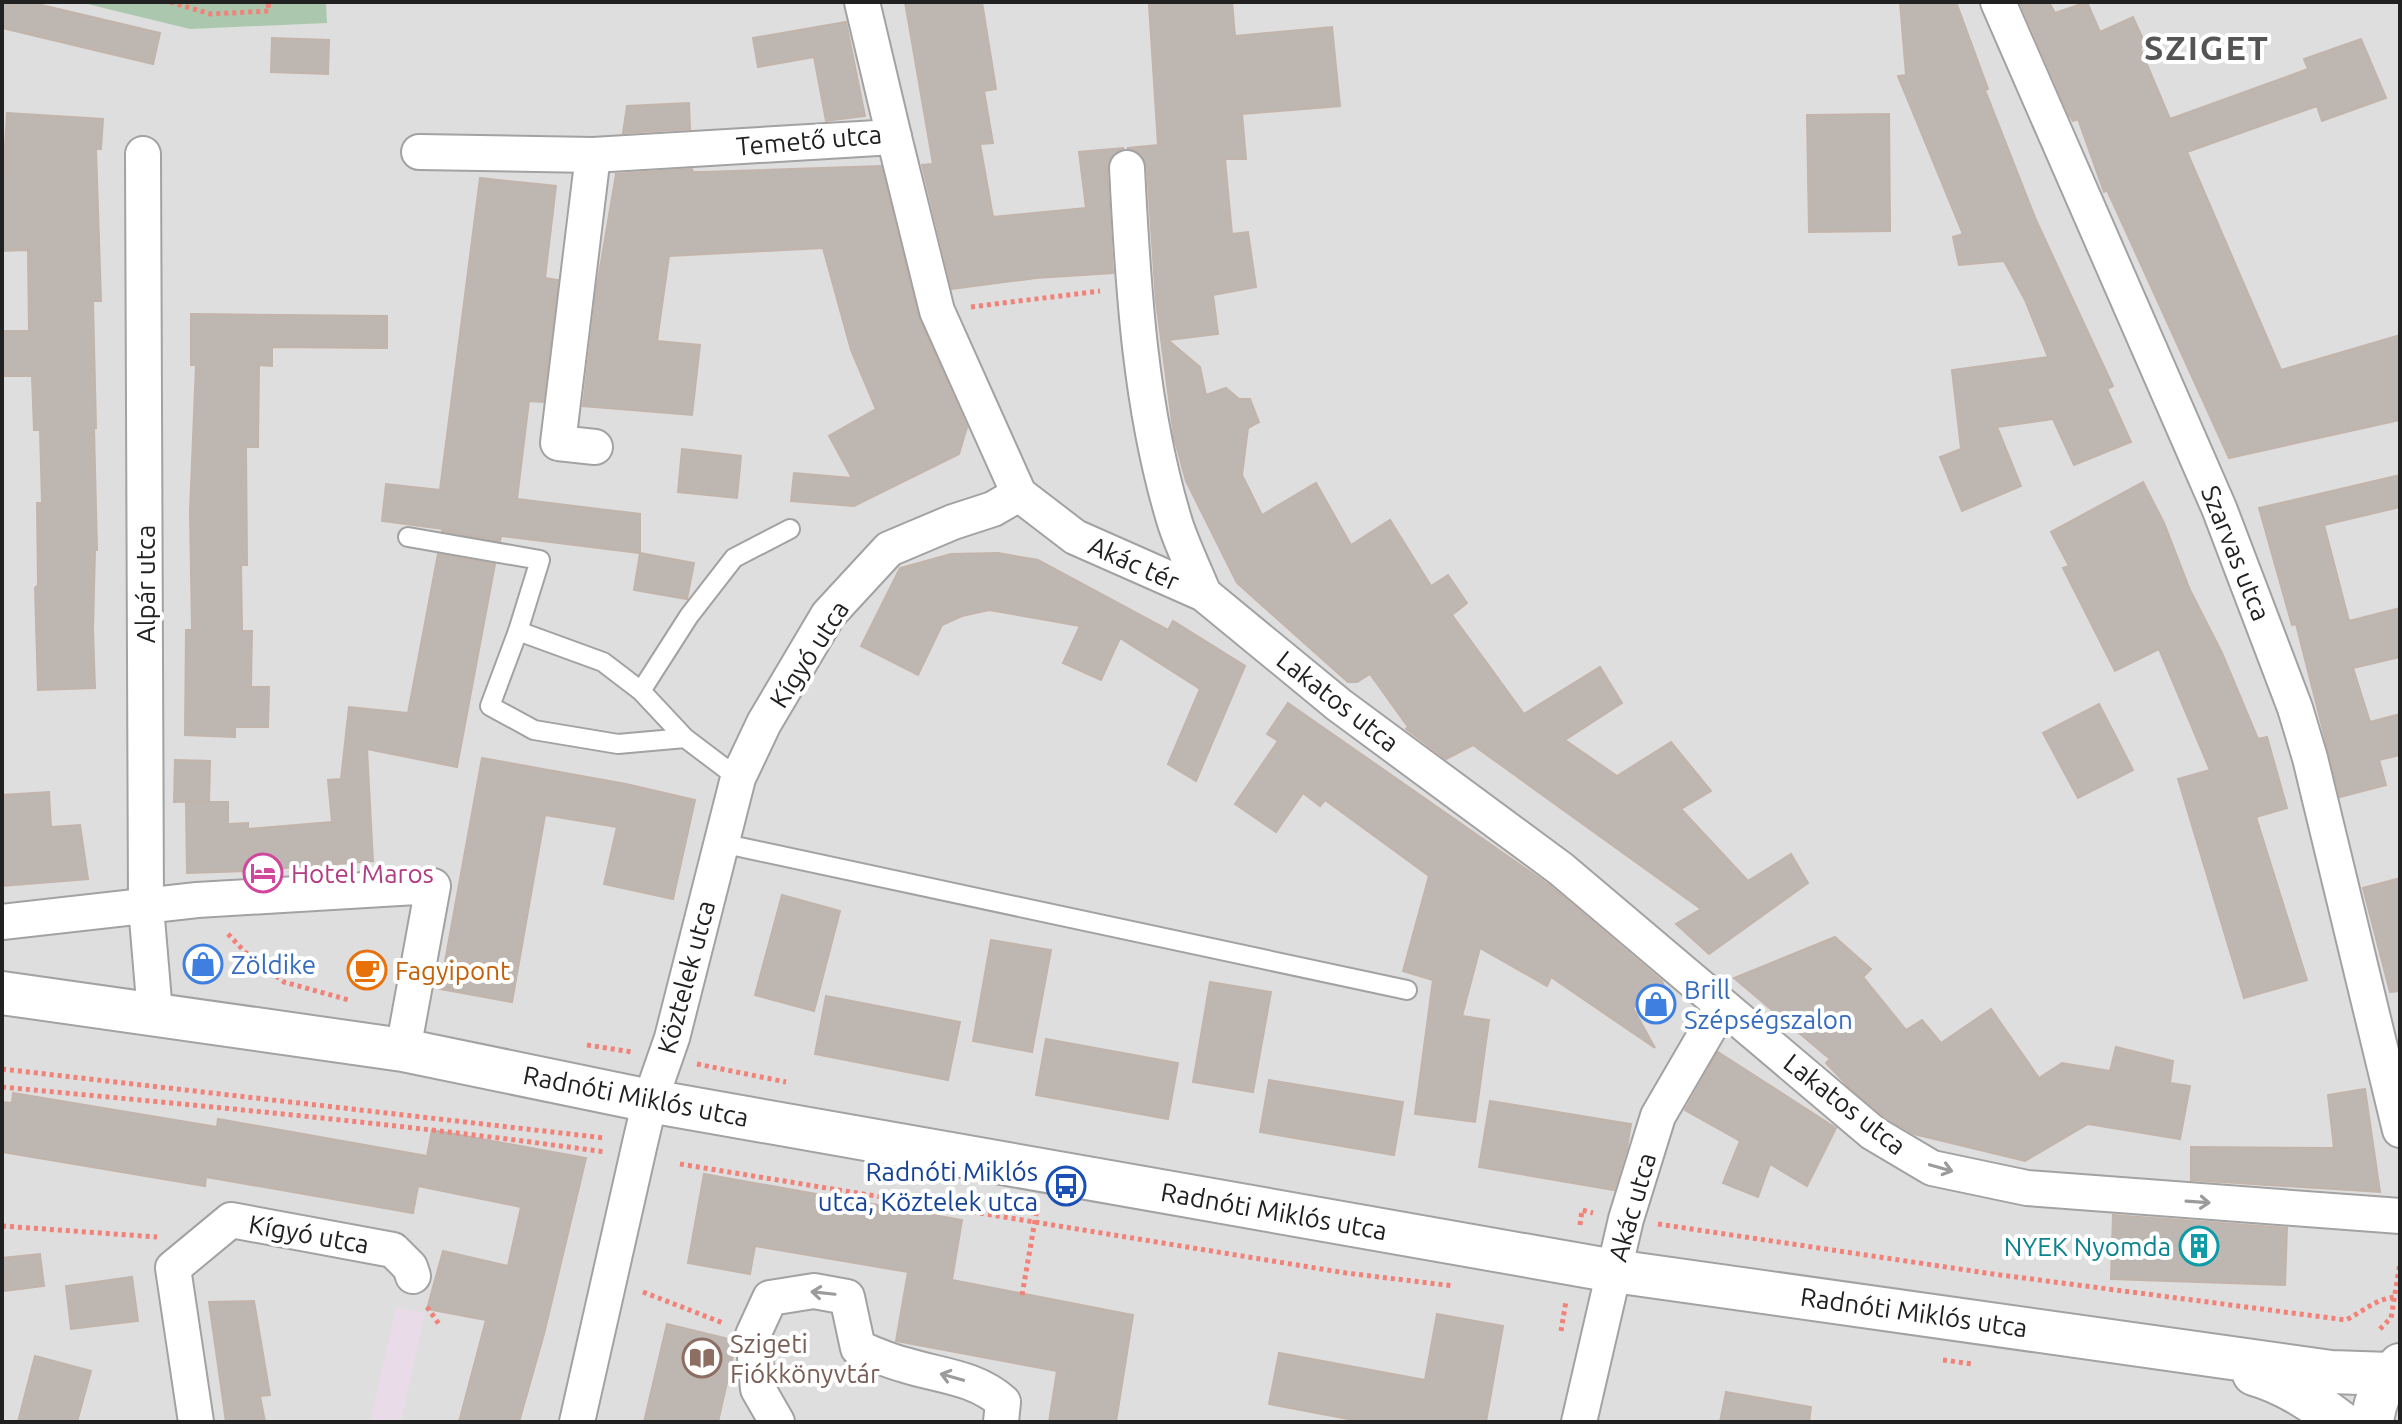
<svg xmlns="http://www.w3.org/2000/svg" width="2402" height="1424" viewBox="0 0 2402 1424" font-family="Ubuntu,sans-serif">
	<rect width="100%" height="100%" fill="#f1eee8"/>
	<rect fill="#dfdede" x="2" y="2" width="2398" height="1420"/>
	<path fill="#e9dbe7" d="M396,1307l29,6 -24,109h-31z"/>
	<path fill="#abc8ae" d="M79,2h247l1,21 -137,6z"/>
	<g fill="#beb7b1" stroke="#c2b4ab" stroke-width="2">
		<path d="M2,2h27l131,31 -7,31 -151,-36z"/>
		<path d="M905,2h77l14,87 -12,2 9,52 -13,1 13,73 93,-9 -7,-56 45,-4 -8,4 -6,6 -3,10 6,105 -77,5 -84,11 -30,-124 11,-1z"/>
		<path d="M1185,2h47l3,34 97,-9 8,79 -98,8 4,45h-21l7,75 16,-2 8,55 -43,8 5,39 -50,6 32,27 6,28 20,-7 13,11h11l9,23 -11,6 -6,47 20,40 54,-32 35,62 39,-25 41,66 17,-11 19,28 -15,12 72,99 76,-47 22,36 -57,37 52,36 54,-34 40,49 -30,18 67,72 43,-27 17,29 -99,71 -33,-30 25,-15 -228,-164 -27,14 -40,-30 2,-2 -38,-53 -13,8h-9l-111,-99 -51,-102 -12,-44 -18,-136 -9,-134 -4,-10 -6,-6 -10,-3 31,-3 -9,-140z"/>
		<path d="M1900,2h56l32,87 -3,1 51,130 77,166 -6,3 24,53 -57,23 -21,-46 -56,8 24,59 -59,25 -22,-54 21,-8 -9,-79 96,-13 -23,-57 -21,-39 -45,4 -6,-28 10,-3 -65,-158 8,-1z"/>
		<path d="M2020,2h29l6,11 32,-11 13,30 33,-15 13,29 -6,2 30,71 138,-50 -4,-10 57,-20 25,59 -64,23 -5,-15 -130,46 94,218 119,-35v85l-171,38 -122,-268 -3,2 -26,-73 -5,2 -4,-6z"/>
		<path d="M846,22l19,94 -39,5 -12,-64 -56,10 -5,-29z"/>
		<path d="M272,38l57,2 -1,34 -57,-2z"/>
		<path d="M689,103l1,26 -67,4 4,-27z"/>
		<path d="M7,113l96,6 -2,30h-5l5,152h-8l3,127h-2l3,122h-2l-2,80 2,58 -57,2 -3,-102 3,-3 -1,-82h5l-2,-73h-6l-2,-54h-30v-45h27l-1,-81 -26,1v-56z"/>
		<path d="M1889,114l1,117 -81,1 -2,-117z"/>
		<path d="M881,166l37,150 49,111 -8,27 -105,52 -63,-5 3,-28 58,5 -23,-42 47,-27 -25,-59 -28,-102 -154,8 -12,85 43,4 -8,70 -109,-9 14,-120 19,-112 76,-5 1,3h10z"/>
		<path d="M480,178l76,8 -11,92 13,2 -15,122 -14,-1 -12,98 123,15v39l-139,-17 -1,5 -58,-10 1,-2 -61,-8 4,-37 54,6z"/>
		<path d="M191,314l196,2v32l-115,-1v19l-13,-1 -1,82h-12l1,118h-6l1,66h10l-1,56h18l-1,40h-33v10l-50,-2 1,-105h6l-2,-119 6,-146h-5z"/>
		<path d="M682,449l59,7 -4,42 -59,-6z"/>
		<path d="M2400,475v32l-76,18 25,96 51,-13v49l-47,11 17,54 30,-8v41l-21,5 7,25 -46,12 -44,-173 -4,1 -33,-117z"/>
		<path d="M2143,482l21,41 26,67 32,63 36,86 9,-2 20,71 -31,9 51,163 -63,18 -66,-219 32,-9 -51,-121 -44,22 -52,-103 6,-2 -18,-34z"/>
		<path d="M640,553l54,10 -7,36 -53,-9z"/>
		<path d="M998,553l40,7 130,70 5,-9 72,45 -49,115 -28,-17 32,-75 -80,-51 -19,42 -38,-17 17,-37 -91,-16 -27,6 -20,9 -24,50 -57,-29 39,-78 51,-14z"/>
		<path d="M438,554l57,10 -38,203 -90,-18 6,112 -124,10 -62,2 -1,-71h42v22l20,-1v6l84,-7 -4,-42 13,-1 8,-72 59,6z"/>
		<path d="M1288,703l261,182 113,96 2,5 -31,22 22,40 -104,-71 -4,9 -67,-38 -18,68 27,4 -14,102 -60,-8 18,-134 -30,-9 26,-95 -104,-76 -5,6 -17,-13 -27,39 -41,-28 43,-63 -11,-7z"/>
		<path d="M2099,704l34,66 -55,28 -35,-65z"/>
		<path d="M482,758l144,26 69,16 -22,99 -69,-15 13,-57 -72,-12 -33,187 -72,-13z"/>
		<path d="M175,760l35,1 -1,40 -35,1z"/>
		<path d="M49,792l2,35 29,-2 8,54 -86,7v-91z"/>
		<path d="M2400,878v113l-10,1 -27,-104z"/>
		<path d="M782,895l58,16 -26,100 -59,-16z"/>
		<path d="M1835,937l36,32 -8,8 43,53 16,-10 19,23 50,-34 48,69 23,-15 48,8 6,-24 57,14 -3,22 20,3 -10,53 -92,-15 -63,37 -111,-27 -29,-17 -37,-31 -22,-23 4,-4 -96,-81z"/>
		<path d="M991,940l60,10 -19,102 -59,-11z"/>
		<path d="M1210,982l61,10 -18,100 -60,-10z"/>
		<path d="M826,996l134,26 -12,58 -133,-26z"/>
		<path d="M1046,1039l132,24 -10,56 -132,-24z"/>
		<path d="M1718,1052l118,76 -29,58 -37,-22 -12,33 -35,-14 17,-42 -55,-31z"/>
		<path d="M1269,1080l134,22 -9,53 -134,-23z"/>
		<path d="M2365,1089l15,103 -189,-12v-33l143,1 -6,-53z"/>
		<path d="M13,1093l204,34 1,-8 209,37 5,-26 154,28 -42,176 -25,88h-60l27,-102 -59,-11 16,-58 65,15 13,-59 -103,-21 -5,27 -207,-36 -1,9 -203,-34v-50l10,1z"/>
		<path d="M1490,1101l141,23 -4,24 -13,42 -135,-23z"/>
		<path d="M704,1174l258,46 -10,60 181,35 -17,107h-67l8,-51 -161,-30 12,-69 -153,-26 -5,28 -62,-11z"/>
		<path d="M2113,1215l174,13 -2,57 -174,-6z"/>
		<path d="M40,1254l4,32 -39,5 -3,-33z"/>
		<path d="M132,1277l6,44 -67,8 -5,-43z"/>
		<path d="M254,1301l16,94 -10,1 5,26h-39l-17,-120z"/>
		<path d="M1437,1314l66,12 -17,96h-122l-95,-18 10,-51 146,27z"/>
		<path d="M667,1324l66,16 1,12 -16,70h-74z"/>
		<path d="M35,1356l56,15 -14,51h-59z"/>
		<path d="M1726,1392l85,15 -2,15h-89z"/>
	</g>
	<g fill="none" stroke-linecap="round" stroke-linejoin="round">
		<defs>
			<g id="service">
				<path d="M408,537l132,23 -22,71"/>
				<path d="M641,691l48,-75 45,-58 56,-29"/>
				<path d="M685,738l-44,-47 -38,-29 -85,-31 -28,75 44,24 84,14 67,-6 53,40"/>
				<path d="M721,843l686,147"/>
			</g>
			<g id="minor">
				<path d="M1998,2l221,506 76,200 15,50 90,372"/>
				<path d="M894,137l43,174 82,183 56,43 129,57 135,111 222,164 312,264 59,35 95,20 373,28"/>
				<path d="M419,152l174,3 301,-18 -32,-135"/>
				<path d="M143,154l3,753 9,106"/>
				<path d="M593,155l-35,288 37,4"/>
				<path d="M1127,168c6,119 13,243 49,358 8,23 19,46 28,68"/>
				<path d="M2,922l195,-22 236,-14 -30,164"/>
				<path d="M196,1422l-23,-154 58,-48 162,30 17,17 3,9"/>
				<path d="M577,1422l63,-279 10,-42 22,-63 66,-260 26,-55 64,-108 61,-66 64,-27 40,-13 26,-15"/>
				<path d="M777,1422l-19,-33 -5,-54 17,-37 44,-7 33,6 11,51c16,6 31,13 47,17 35,11 70,12 98,37l-2,20"/>
				<path d="M1579,1422l47,-203 32,-103 64,-110"/>
			</g>
			<g id="tertiary">
				<path d="M2,993l401,57 247,51 964,170 717,101 59,2"/>
				<path d="M2254,1374c32,9 60,28 86,48"/>
				<path d="M2372,1422c3,-23 11,-41 28,-57"/>
			</g>
		</defs>
		<use href="#service" stroke="#a2a2a2" stroke-width="22"/>
		<use href="#minor" stroke="#a2a2a2" stroke-width="38"/>
		<use href="#tertiary" stroke="#a2a2a2" stroke-width="46"/>
		<g stroke="#f28178" stroke-width="5" stroke-dasharray="4 4" stroke-linecap="butt">
			<path d="M170,2l41,12 58,-3 -1,-9"/>
			<path d="M971,307l129,-16"/>
			<path d="M228,934l17,18 39,30 65,18"/>
			<path d="M587,1045l45,7"/>
			<path d="M697,1064l89,18"/>
			<path d="M2,1069l603,69"/>
			<path d="M2,1087c201,19 403,37 603,65"/>
			<path d="M680,1164l666,109 108,13"/>
			<path d="M1658,1224l335,50 353,46c20,-10 31,-23 54,-23"/>
			<path d="M1580,1225l2,-15 11,3"/>
			<path d="M2,1226l155,11"/>
			<path d="M643,1292l80,31"/>
			<path d="M1022,1295l15,-86"/>
			<path d="M427,1307l12,17"/>
			<path d="M2380,1329l11,-11 9,-55"/>
			<path d="M1561,1331l5,-30"/>
			<path d="M1943,1360l29,4"/>
		</g>
		<use href="#service" stroke="#fff" stroke-width="18"/>
		<use href="#minor" stroke="#fff" stroke-width="34"/>
		<use href="#tertiary" stroke="#fff" stroke-width="42"/>
	</g>
	<defs><path id="oneway-shaft" d="M-6 0H5M1.5-3L5.5 0L1.5 3" fill="none" stroke-width="1.6" stroke-linecap="round" stroke-linejoin="round" transform="scale(2)"/></defs>
	<g stroke="#9b9b9b">
		<use href="#oneway-shaft" transform="translate(1941 1168) rotate(16)"/>
		<use href="#oneway-shaft" transform="translate(2198 1202) rotate(4)"/>
		<use href="#oneway-shaft" transform="translate(823 1293) rotate(-174)"/>
		<use href="#oneway-shaft" transform="translate(952 1377) rotate(-164)"/>
	</g>
	<defs>
		<symbol id="hotel-ring" viewBox="-11 -11 22 22"><circle r="9.5" fill="#fff" stroke="#d1479c" stroke-width="1.5"/><path d="M-6-4.5h1.5V1H6V5H4.5V3h-9V5H-6ZM-4 0a1.8 1.8 0 1 1 3.6 0ZM.5 0V-2.5h3Q6-2.5 6 0Z" fill="#d1479c"/></symbol>
		<symbol id="shop-ring" viewBox="-11 -11 22 22"><circle r="9.5" fill="#fff" stroke="#3f7fe0" stroke-width="1.5"/><path d="M-5-2.5h2.3a2.7 3.5 0 0 1 5.4 0H5L5.5 6h-11ZM-1.5-2.5h3a1.5 2.3 0 0 0-3 0Z" fill="#3f7fe0"/></symbol>
		<symbol id="cafe-ring" viewBox="-11 -11 22 22"><circle r="9.5" fill="#fff" stroke="#e8710a" stroke-width="1.5"/><path d="M-5.5-4.5H6V0H3Q3 3.5 0 3.5H-2.5Q-5.5 3.5-5.5 0ZM3-3.2v2h1.7v-2ZM-6 4.5H4V6H-6Z" fill="#e8710a"/></symbol>
		<symbol id="bus-ring" viewBox="-11 -11 22 22"><circle r="9.5" fill="#fff" stroke="#1a4fb4" stroke-width="1.5"/><path d="M-5-6H5V4H4V6H2V4H-2V6H-4V4H-5ZM-3.5-4V0h7V-4ZM-3.5 1.2v1.5H-2V1.2ZM2 1.2v1.5H3.5V1.2Z" fill="#1a4fb4"/></symbol>
		<symbol id="building-ring" viewBox="-11 -11 22 22"><circle r="9.5" fill="#fff" stroke="#0f9aa8" stroke-width="1.5"/><path d="M-4-6H4V6H1V3H-1V6H-4ZM-2.5-4.3h1.7v1.8h-1.7ZM.8-4.3h1.7v1.8H.8ZM-2.5-1h1.7V.8h-1.7ZM.8-1h1.7V.8H.8Z" fill="#0f9aa8"/></symbol>
		<symbol id="library-ring" viewBox="-11 -11 22 22"><circle r="9.5" fill="#fff" stroke="#8d6e63" stroke-width="1.5"/><path d="M-6-4Q-3-5.5-.7-3.5V5Q-3 3-6 4ZM6-4Q3-5.5 .7-3.5V5Q3 3 6 4Z" fill="#8d6e63"/></symbol>
	</defs>
	<g fill-rule="evenodd">
		<use href="#hotel-ring" x="241" y="851" width="44" height="44"/>
		<use href="#shop-ring" x="181" y="942" width="44" height="44"/>
		<use href="#cafe-ring" x="345" y="948" width="44" height="44"/>
		<use href="#shop-ring" x="1634" y="982" width="44" height="44"/>
		<use href="#bus-ring" x="1044" y="1164" width="44" height="44"/>
		<use href="#building-ring" x="2177" y="1224" width="44" height="44"/>
		<use href="#library-ring" x="680" y="1336" width="44" height="44"/>
	</g>
	<g text-anchor="middle" dominant-baseline="central" stroke-width="8" stroke-linejoin="round" paint-order="stroke">
		<g font-size="26" fill="#212121" stroke="#fff">
			<text transform="translate(809 140) rotate(-5)">Temető utca</text>
			<text transform="translate(2236 553) rotate(68)">Szarvas utca</text>
			<text transform="translate(1134 563) rotate(24)">Akác tér</text>
			<text transform="translate(145 584) rotate(-90)">Alpár utca</text>
			<text transform="translate(809 654) rotate(-57)">Kígyó utca</text>
			<text transform="translate(1338 701) rotate(38)">Lakatos utca</text>
			<text transform="translate(686 977) rotate(-75)">Köztelek utca</text>
			<text transform="translate(636 1096) rotate(11)">Radnóti Miklós utca</text>
			<text transform="translate(1845 1104) rotate(38)">Lakatos utca</text>
			<text transform="translate(1632 1207) rotate(-74)">Akác utca</text>
			<text transform="translate(1274 1211) rotate(10)">Radnóti Miklós utca</text>
			<text transform="translate(309 1234) rotate(10)">Kígyó utca</text>
			<text transform="translate(1914 1312) rotate(8)">Radnóti Miklós utca</text>
		</g>
		<g font-size="26" fill="#b23c85" stroke="#fff" text-anchor="start">
			<text x="291" y="873">Hotel Maros</text>
		</g>
		<g font-size="26" fill="#366cbe" stroke="#fff" text-anchor="start">
			<text x="231" y="964">Zöldike</text>
			<text x="1684" y="989">Brill<tspan x="1684" dy="30">Szépségszalon</tspan></text>
		</g>
		<g font-size="26" fill="#c56008" stroke="#fff" text-anchor="start">
			<text x="395" y="970">Fagyipont</text>
		</g>
		<g font-size="26" fill="#164399" stroke="#fff" text-anchor="end">
			<text x="1038" y="1171">Radnóti Miklós<tspan x="1038" dy="30">utca, Köztelek utca</tspan></text>
		</g>
		<g font-size="26" fill="#0d838f" stroke="#fff" text-anchor="end">
			<text x="2171" y="1246">NYEK Nyomda</text>
		</g>
		<g font-size="26" fill="#785e54" stroke="#fff" text-anchor="start">
			<text x="730" y="1343">Szigeti<tspan x="730" dy="30">Fiókkönyvtár</tspan></text>
		</g>
		<g font-size="34" font-weight="bold" letter-spacing="2" fill="#545454" stroke="#fff">
			<text x="2207" y="47">SZIGET</text>
		</g>
	</g>
	<rect width="2402" height="1424" fill="none" stroke="#212121" stroke-width="8"/>
</svg>
